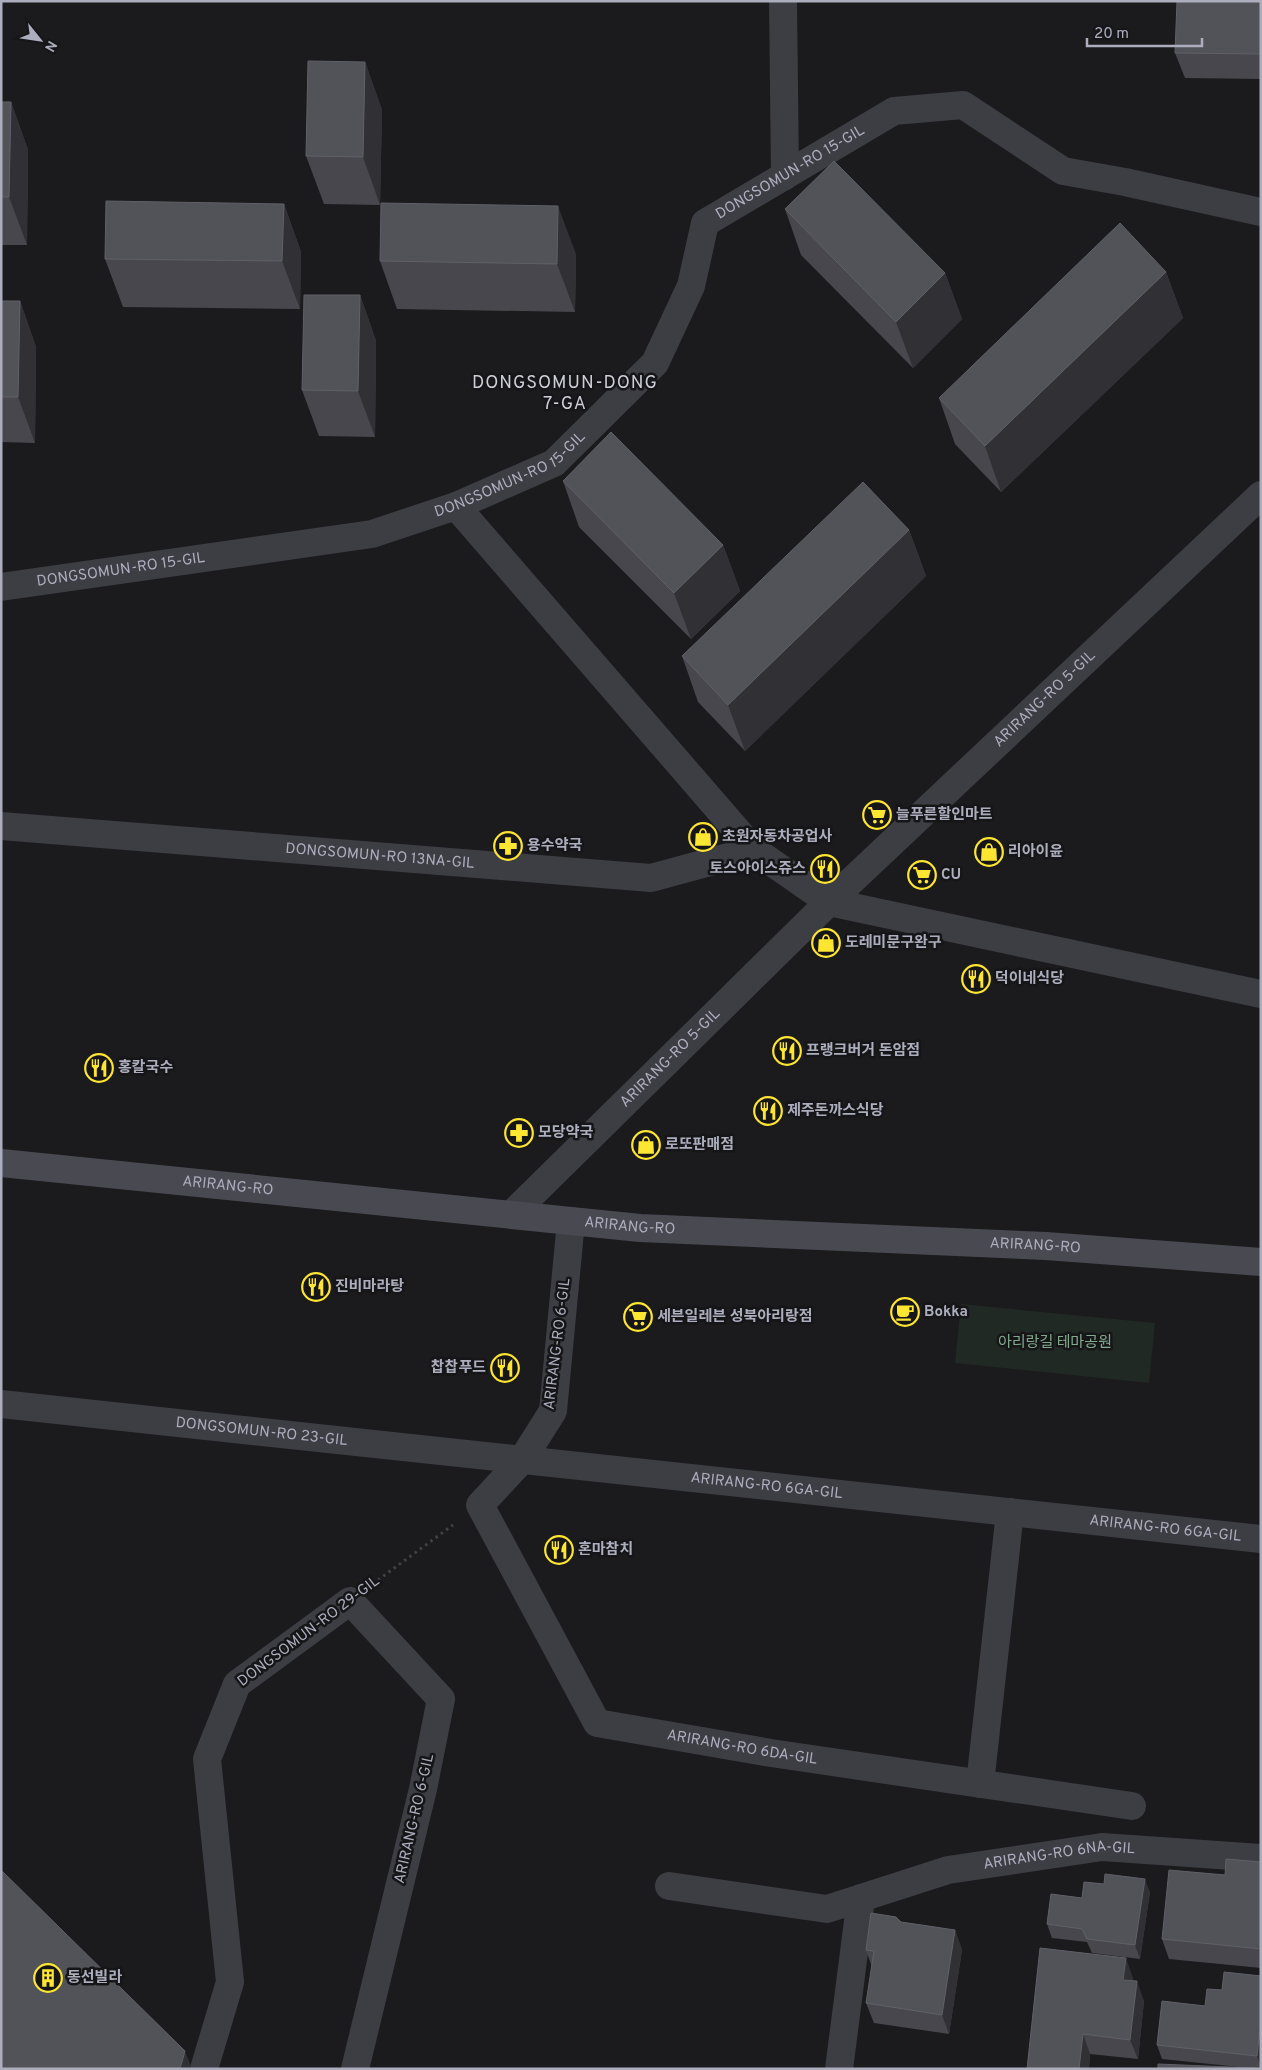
<svg xmlns="http://www.w3.org/2000/svg" width="1262" height="2070" viewBox="0 0 1262 2070" font-family="Overpass,'Noto Sans KR',sans-serif">
	<rect width="100%" height="100%" fill="#1b1a1d"/>
	<path fill="#202923" d="M961,1304l194,19 -6,60 -194,-20z"/>
	<g fill="none" stroke-linecap="round" stroke-linejoin="round">
		<path stroke="#414149" stroke-width="3" stroke-dasharray="2.5 4" stroke-linecap="butt" d="M378,1580l75,-55"/>
		<g stroke="#3d3d44" stroke-width="28">
			<path d="M783,1l2,175"/>
			<path d="M456,506l298,344 75,52 432,92"/>
			<path id="s1" d="M1,587l371,-53 84,-28 98,-43 101,-100 36,-77 14,-63 189,-112 69,-6 100,66 62,11 136,30"/>
			<path id="s2" d="M1,826l650,52 103,-28"/>
			<path id="s3" d="M512,1214l317,-312 432,-407"/>
			<path id="s4" d="M571,1221l-18,190 -31,49 -42,45 117,218 174,30 361,53"/>
			<path id="s5" d="M1,1404l1260,135"/>
			<path d="M980,1784l30,-272"/>
			<path id="s6" d="M669,1886l158,23 121,-39 154,-23 159,11"/>
			<path d="M204,2069l26,-87 -23,-223 30,-75 113,-83 91,98 -18,90 -68,280"/>
			<path d="M839,2069l22,-171"/>
		</g>
		<path stroke="#494952" stroke-width="28" id="s7" d="M1,1163l639,65 406,18 215,16"/>
	</g>
	<g fill="#48474d">
		<path d="M1261,1v78l-76,-1 -10,-25z"/>
		<path d="M365,62l17,48 -2,95 -56,-1 -18,-48z"/>
		<path d="M1,102h10l17,48 -1,95h-26z"/>
		<path d="M284,204l17,48 -1,57 -177,-2 -18,-48z"/>
		<path d="M785,209l160,64 17,46 -49,49 -112,-113z"/>
		<path d="M576,254l-1,58 -178,-3 -17,-48z"/>
		<path d="M1166,272l17,46 -182,174 -46,-48 -16,-46z"/>
		<path d="M360,295l16,46 -1,96 -56,-1 -17,-46z"/>
		<path d="M1,301h19l16,46 -1,96 -34,-1z"/>
		<path d="M563,481l160,64 17,46 -49,48 -112,-112z"/>
		<path d="M909,530l17,46 -181,175 -47,-49 -16,-46z"/>
		<path d="M1261,1862v106l-92,-9 -7,-20 63,-64z"/>
		<path d="M1150,1892l-10,67 -48,-6 -5,-11 -35,-4 -5,-14 35,-26z"/>
		<path d="M901,1922l54,8 7,20 -13,84 -75,-11 -8,-20 6,-36 -6,-17z"/>
		<path d="M1261,1976v93h-103l81,-2 -77,-8 -5,-14 48,-39 17,-16z"/>
		<path d="M1133,1978v3l11,20 -6,58 -48,-5 -1,15h-62z"/>
	</g>
	<g fill="#313035">
		<path d="M365,62l17,48 -2,95 -17,-48z"/>
		<path d="M11,102l17,48 -1,95 -18,-48z"/>
		<path d="M284,204l17,48 -1,57 -18,-48z"/>
		<path d="M558,206l18,48 -1,58 -18,-48z"/>
		<path d="M1166,272l17,46 -182,174 -16,-46z"/>
		<path d="M945,273l17,46 -49,49 -17,-46z"/>
		<path d="M360,295l16,46 -1,96 -17,-46z"/>
		<path d="M20,301l16,46 -1,96 -17,-46z"/>
		<path d="M909,530l17,46 -181,175 -17,-46z"/>
		<path d="M723,545l17,46 -49,48 -17,-46z"/>
		<path d="M1145,1879l5,13 -10,67 -5,-14z"/>
		<path d="M955,1930l7,20 -13,84 -7,-19z"/>
		<path d="M1126,1958l7,20 -2,22 -8,-20z"/>
		<path d="M1137,1981l7,20 -6,58 -8,-19z"/>
		<path d="M1261,2021v46l-4,-11z"/>
		<path d="M1083,2034l7,20 -1,15h-10z"/>
		<path d="M185,2051l7,18h-12z"/>
	</g>
	<g fill="#525259" stroke="#606069">
		<path d="M1177,1h84v53l-86,-1z"/>
		<path d="M308,61l57,1 -2,95 -57,-1z"/>
		<path d="M1,102h10l-2,95h-8z"/>
		<path d="M834,161l111,112 -49,49 -111,-113z"/>
		<path d="M106,201l178,3 -2,57 -177,-2z"/>
		<path d="M381,203l177,3 -1,58 -177,-3z"/>
		<path d="M1120,223l46,49 -181,174 -46,-48z"/>
		<path d="M304,295h56l-2,96 -56,-1z"/>
		<path d="M1,301h19l-2,96h-17z"/>
		<path d="M611,432l112,113 -49,48 -111,-112z"/>
		<path d="M863,482l46,48 -181,175 -46,-49z"/>
		<path d="M1226,1859l35,3v87l-99,-10 7,-69 56,5z"/>
		<path d="M1,1870l184,181 -5,18h-179z"/>
		<path d="M1105,1874l40,5 -10,66 -48,-6 -5,-10 -35,-5 4,-30 31,4 2,-16 20,2z"/>
		<path d="M871,1913l25,4 5,5 54,8 -13,85 -76,-12 8,-52 -8,-1z"/>
		<path d="M1040,1948l86,10 -3,22 14,1 -7,59 -47,-6 -4,35h-52z"/>
		<path d="M1224,1972l37,4v45l-4,35 -100,-11 5,-44 43,5 2,-17 15,1z"/>
		<path d="M1158,2064l97,4 -97,1z"/>
	</g>
	<defs>
		<symbol id="supermarket-ring" viewBox="-11 -11 22 22"><circle r="9.5" fill="#161518" stroke="#fde632" stroke-width="1.5"/><path d="M-6-5.5h2.5l.6 2H6L4.5 2H-2.5L-4.4-4H-6ZM-1.5 3.2a1.3 1.3 0 1 0 .1 0ZM3 3.2a1.3 1.3 0 1 0 .1 0Z" fill="#fde632"/></symbol>
		<symbol id="shop-ring" viewBox="-11 -11 22 22"><circle r="9.5" fill="#161518" stroke="#fde632" stroke-width="1.5"/><path d="M-5-2.5h2.3a2.7 3.5 0 0 1 5.4 0H5L5.5 6h-11ZM-1.5-2.5h3a1.5 2.3 0 0 0-3 0Z" fill="#fde632"/></symbol>
		<symbol id="pharmacy-ring" viewBox="-11 -11 22 22"><circle r="9.5" fill="#161518" stroke="#fde632" stroke-width="1.5"/><path d="M-2-6h4v4h4v4h-4v4h-4v-4h-4v-4h4Z" fill="#fde632"/></symbol>
		<symbol id="restaurant-ring" viewBox="-11 -11 22 22"><circle r="9.5" fill="#161518" stroke="#fde632" stroke-width="1.5"/><path d="M-5-6h1v4h1v-4h1v4h1v-4h1v5L-1.5 .5V6h-2V.5L-5-1ZM5-6V6H3V1.5H1.5Q1.5-4 5-6Z" fill="#fde632"/></symbol>
		<symbol id="cafe-ring" viewBox="-11 -11 22 22"><circle r="9.5" fill="#161518" stroke="#fde632" stroke-width="1.5"/><path d="M-5.5-4.5H6V0H3Q3 3.5 0 3.5H-2.5Q-5.5 3.5-5.5 0ZM3-3.2v2h1.7v-2ZM-6 4.5H4V6H-6Z" fill="#fde632"/></symbol>
		<symbol id="building-ring" viewBox="-11 -11 22 22"><circle r="9.5" fill="#161518" stroke="#fde632" stroke-width="1.5"/><path d="M-4-6H4V6H1V3H-1V6H-4ZM-2.5-4.3h1.7v1.8h-1.7ZM.8-4.3h1.7v1.8H.8ZM-2.5-1h1.7V.8h-1.7ZM.8-1h1.7V.8H.8Z" fill="#fde632"/></symbol>
	</defs>
	<g fill-rule="evenodd">
		<use href="#supermarket-ring" x="861" y="799" width="32" height="32"/>
		<use href="#shop-ring" x="687" y="821" width="32" height="32"/>
		<use href="#pharmacy-ring" x="492" y="830" width="32" height="32"/>
		<use href="#shop-ring" x="973" y="836" width="32" height="32"/>
		<use href="#restaurant-ring" x="809" y="853" width="32" height="32"/>
		<use href="#supermarket-ring" x="906" y="859" width="32" height="32"/>
		<use href="#shop-ring" x="810" y="927" width="32" height="32"/>
		<use href="#restaurant-ring" x="960" y="963" width="32" height="32"/>
		<use href="#restaurant-ring" x="771" y="1035" width="32" height="32"/>
		<use href="#restaurant-ring" x="83" y="1052" width="32" height="32"/>
		<use href="#restaurant-ring" x="752" y="1095" width="32" height="32"/>
		<use href="#pharmacy-ring" x="503" y="1117" width="32" height="32"/>
		<use href="#shop-ring" x="630" y="1129" width="32" height="32"/>
		<use href="#restaurant-ring" x="300" y="1271" width="32" height="32"/>
		<use href="#cafe-ring" x="889" y="1296" width="32" height="32"/>
		<use href="#supermarket-ring" x="622" y="1301" width="32" height="32"/>
		<use href="#restaurant-ring" x="489" y="1352" width="32" height="32"/>
		<use href="#restaurant-ring" x="543" y="1534" width="32" height="32"/>
		<use href="#building-ring" x="32" y="1962" width="32" height="32"/>
	</g>
	<g text-anchor="middle" dominant-baseline="central" stroke-width="5" stroke-linejoin="round" paint-order="stroke">
		<g font-size="15" fill="#acaebd" stroke="#161518">
			<text stroke="none"><textPath href="#s1" startOffset="961">DONGSOMUN-RO 15-GIL</textPath></text>
			<text stroke="none"><textPath href="#s1" startOffset="526">DONGSOMUN-RO 15-GIL</textPath></text>
			<text stroke="none"><textPath href="#s1" startOffset="121">DONGSOMUN-RO 15-GIL</textPath></text>
			<text stroke="none"><textPath href="#s3" startOffset="741">ARIRANG-RO 5-GIL</textPath></text>
			<text stroke="none"><textPath href="#s2" startOffset="380">DONGSOMUN-RO 13NA-GIL</textPath></text>
			<text stroke="none"><textPath href="#s3" startOffset="222">ARIRANG-RO 5-GIL</textPath></text>
			<text stroke="none"><textPath href="#s7" startOffset="228">ARIRANG-RO</textPath></text>
			<text stroke="none"><textPath href="#s7" startOffset="632">ARIRANG-RO</textPath></text>
			<text stroke="none"><textPath href="#s7" startOffset="1038">ARIRANG-RO</textPath></text>
			<text transform="translate(558 1344) rotate(-83)">ARIRANG-RO 6-GIL</text>
			<text stroke="none"><textPath href="#s5" startOffset="262">DONGSOMUN-RO 23-GIL</textPath></text>
			<text stroke="none"><textPath href="#s5" startOffset="770">ARIRANG-RO 6GA-GIL</textPath></text>
			<text stroke="none"><textPath href="#s5" startOffset="1171">ARIRANG-RO 6GA-GIL</textPath></text>
			<text transform="translate(309 1632) rotate(-37)">DONGSOMUN-RO 29-GIL</text>
			<text stroke="none"><textPath href="#s4" startOffset="705">ARIRANG-RO 6DA-GIL</textPath></text>
			<text transform="translate(415 1819) rotate(-77)">ARIRANG-RO 6-GIL</text>
			<text stroke="none"><textPath href="#s6" startOffset="399">ARIRANG-RO 6NA-GIL</textPath></text>
		</g>
		<g font-size="15" font-weight="bold" fill="#acaebd" stroke="#161518" text-anchor="start">
			<text x="896" y="815">늘푸른할인마트</text>
			<text x="722" y="837">초원자동차공업사</text>
			<text x="527" y="846">용수약국</text>
			<text x="1008" y="852">리아이윤</text>
			<text x="806" y="869" text-anchor="end">토스아이스쥬스</text>
			<text x="941" y="875">CU</text>
			<text x="845" y="943">도레미문구완구</text>
			<text x="995" y="979">덕이네식당</text>
			<text x="806" y="1051">프랭크버거 돈암점</text>
			<text x="118" y="1068">홍칼국수</text>
			<text x="787" y="1111">제주돈까스식당</text>
			<text x="538" y="1133">모당약국</text>
			<text x="665" y="1145">로또판매점</text>
			<text x="335" y="1287">진비마라탕</text>
			<text x="924" y="1312">Bokka</text>
			<text x="657" y="1317">세븐일레븐 성북아리랑점</text>
			<text x="486" y="1368" text-anchor="end">찹찹푸드</text>
			<text x="578" y="1550">혼마참치</text>
			<text x="67" y="1978">동선빌라</text>
		</g>
		<g font-size="15" fill="#82a98d" stroke="#161518">
			<text x="1055" y="1343">아리랑길 테마공원</text>
		</g>
		<g font-size="18" letter-spacing="1" fill="#ceced9" stroke="#161518">
			<text x="565" y="383">DONGSOMUN-DONG<tspan x="565" dy="21">7-GA</tspan></text>
		</g>
	</g>
	<rect width="1262" height="2070" fill="none" stroke="#acaebd" stroke-width="5"/>
	<g transform="translate(40 40) rotate(120)" stroke="#161518" stroke-width="4" paint-order="stroke">
	<path d="M0-4L9 19L0 12L-9 19Z" fill="#acaebd"/>
	<text y="-8" font-size="14" font-weight="bold" text-anchor="middle" fill="#acaebd">N</text>
	</g>
	<path d="M1087 38v8h115v-8" fill="none" stroke="#acaebd" stroke-width="2.5"/>
	<text x="1094" y="38" font-size="15" fill="#acaebd" stroke="#161518" stroke-width="4" paint-order="stroke">20 m</text>
</svg>
